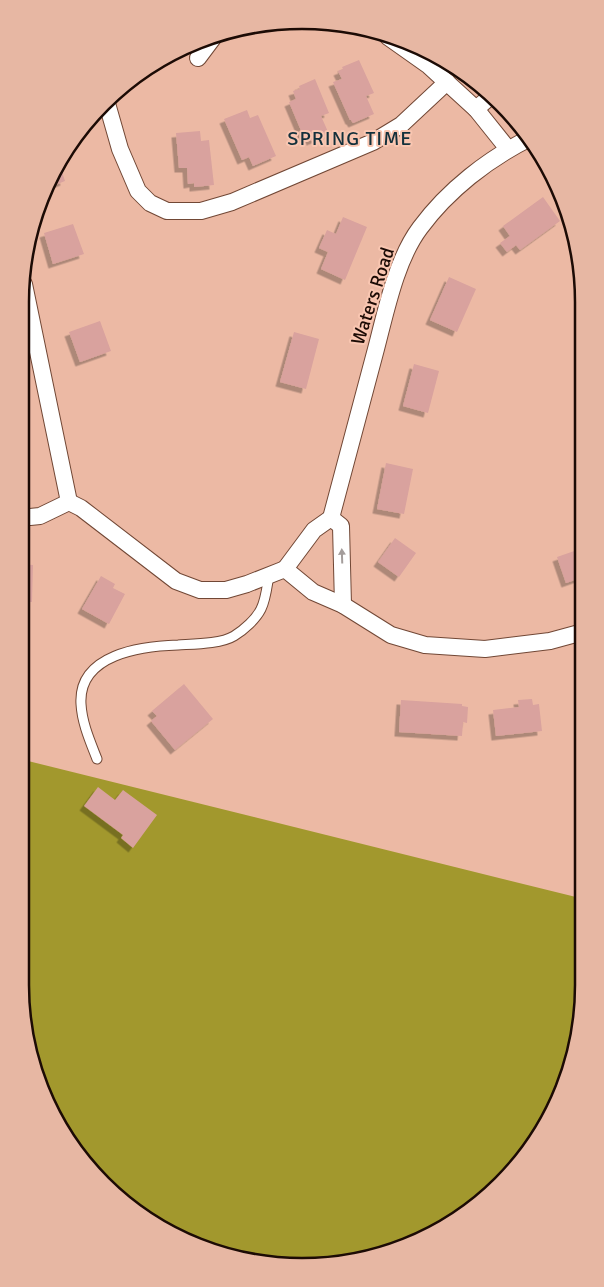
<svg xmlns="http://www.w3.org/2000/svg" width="604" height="1287" viewBox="0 0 604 1287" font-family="Signika,sans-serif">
	<defs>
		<filter id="shadow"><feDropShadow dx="-4.5" dy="4.5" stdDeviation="0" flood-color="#0004"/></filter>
	</defs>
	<rect width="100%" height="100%" fill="#ecb9a4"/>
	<path fill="#a2982d" d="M20,759l564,140v86l-21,108 -49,78 -71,58 -86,33h-110l-86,-33 -71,-58 -55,-95 -15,-91z"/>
	<g fill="#d9a29e" filter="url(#shadow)">
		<path d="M359,60l15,33 -8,3 8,18 -21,9 -2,-3h-1l-17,-38 9,-3 -4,-8 5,-2 -1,-2z"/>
		<path d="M315,79l14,34 -8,3 8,18 -18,7 -1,-3 -5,2 -16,-38 7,-3 -3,-8 7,-2 -1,-3z"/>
		<path d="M247,110l3,8 8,-3 18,41 -23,10 -4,-9 -7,3 -18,-41z"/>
		<path d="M200,131l1,10 8,-1 5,45 -20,2v-4l-6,1 -1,-16h-8l-3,-35z"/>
		<path d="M60,166l5,15 -20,8z"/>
		<path d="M543,197l17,24 -40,29 -4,-5 -9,7 -7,-9 10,-7 -7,-10z"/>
		<path d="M343,217l24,10 -22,53 -24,-11 7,-17 -9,-4 8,-18 9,4z"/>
		<path d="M73,224l11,30 -31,10 -9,-31z"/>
		<path d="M449,277l27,12 -19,43 -27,-12z"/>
		<path d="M100,321l11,30 -31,11 -11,-30z"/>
		<path d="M294,332l25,7 -13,50 -26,-7z"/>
		<path d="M414,364l25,7 -11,42 -25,-7z"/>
		<path d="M386,463l27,6 -9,45 -27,-5z"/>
		<path d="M395,538l21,15 -17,24 -21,-15z"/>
		<path d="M583,548v29l-17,6 -9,-26z"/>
		<path d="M20,564l13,1 -1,37h-12z"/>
		<path d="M101,576l14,8 -2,4 12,6 -16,30 -27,-15z"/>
		<path d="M184,684l29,35 -38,31 -24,-29 6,-5 -5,-5z"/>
		<path d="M532,699l1,6 6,-1 3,27 -46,5 -3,-26 26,-3 -1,-7z"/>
		<path d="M401,700l61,4v2l6,1 -1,16 -4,-1 -1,14 -63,-4z"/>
		<path d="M98,787l17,13 8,-10 34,25 -24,33 -12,-10 2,-3 -39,-29z"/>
	</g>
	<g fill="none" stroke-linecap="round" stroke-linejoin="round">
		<defs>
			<path id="lane" d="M97,759c-7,-18 -15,-36 -16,-55 -3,-50 61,-58 97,-59 16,-1 43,-1 56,-9 10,-6 22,-17 27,-27 5,-10 6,-23 8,-34"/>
			<g id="street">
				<path d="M388,37l41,29 47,43 32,40"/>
				<path d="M198,58l15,-20"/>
				<path d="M106,100l14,49 18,42 12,12 17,8h34l31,-9 141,-60 28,-17 46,-43"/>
				<path d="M476,109l15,-13"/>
				<path d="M24,284l45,218"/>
				<path d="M20,518l20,-2 29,-14 12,6 95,73 24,9h26l21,-6 38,-15"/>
				<path d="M331,518c15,-57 30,-113 45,-169 10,-38 20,-89 44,-121 28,-38 68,-69 110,-90"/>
				<path d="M285,569l28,23 30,13 48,30 34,10 60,4 65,-8 33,-9"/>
				<path d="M285,569l29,-39 17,-12 10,8 2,79"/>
			</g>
		</defs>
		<use href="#lane" stroke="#714735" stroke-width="11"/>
		<use href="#street" stroke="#714735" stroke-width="18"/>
		<use href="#lane" stroke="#fff" stroke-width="9"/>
		<use href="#street" stroke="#fff" stroke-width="16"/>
	</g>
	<defs><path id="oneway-solid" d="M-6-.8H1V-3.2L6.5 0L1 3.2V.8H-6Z" transform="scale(1.25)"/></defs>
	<use fill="#a49d9b" href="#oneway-solid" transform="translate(342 556) rotate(-92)"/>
	<g text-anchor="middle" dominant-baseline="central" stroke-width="4" stroke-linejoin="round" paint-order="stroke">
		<g font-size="19" fill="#1c0b05" stroke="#f9c6b1">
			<text transform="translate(373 296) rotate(-72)">Waters Road</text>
		</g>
		<g font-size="20" letter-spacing="1" fill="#13303b" stroke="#f9c6b1">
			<text x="350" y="138">SPRING TIME</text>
		</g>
	</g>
	<path d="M0 0H604V1287H0ZM302 29H302A273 273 0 0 1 575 302V985A273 273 0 0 1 302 1258H302A273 273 0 0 1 29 985V302A273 273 0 0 1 302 29Z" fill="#e7b7a3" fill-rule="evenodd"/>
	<path fill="none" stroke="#1c0b05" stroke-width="2.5" d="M302 29H302A273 273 0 0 1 575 302V985A273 273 0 0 1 302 1258H302A273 273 0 0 1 29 985V302A273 273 0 0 1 302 29Z"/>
</svg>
